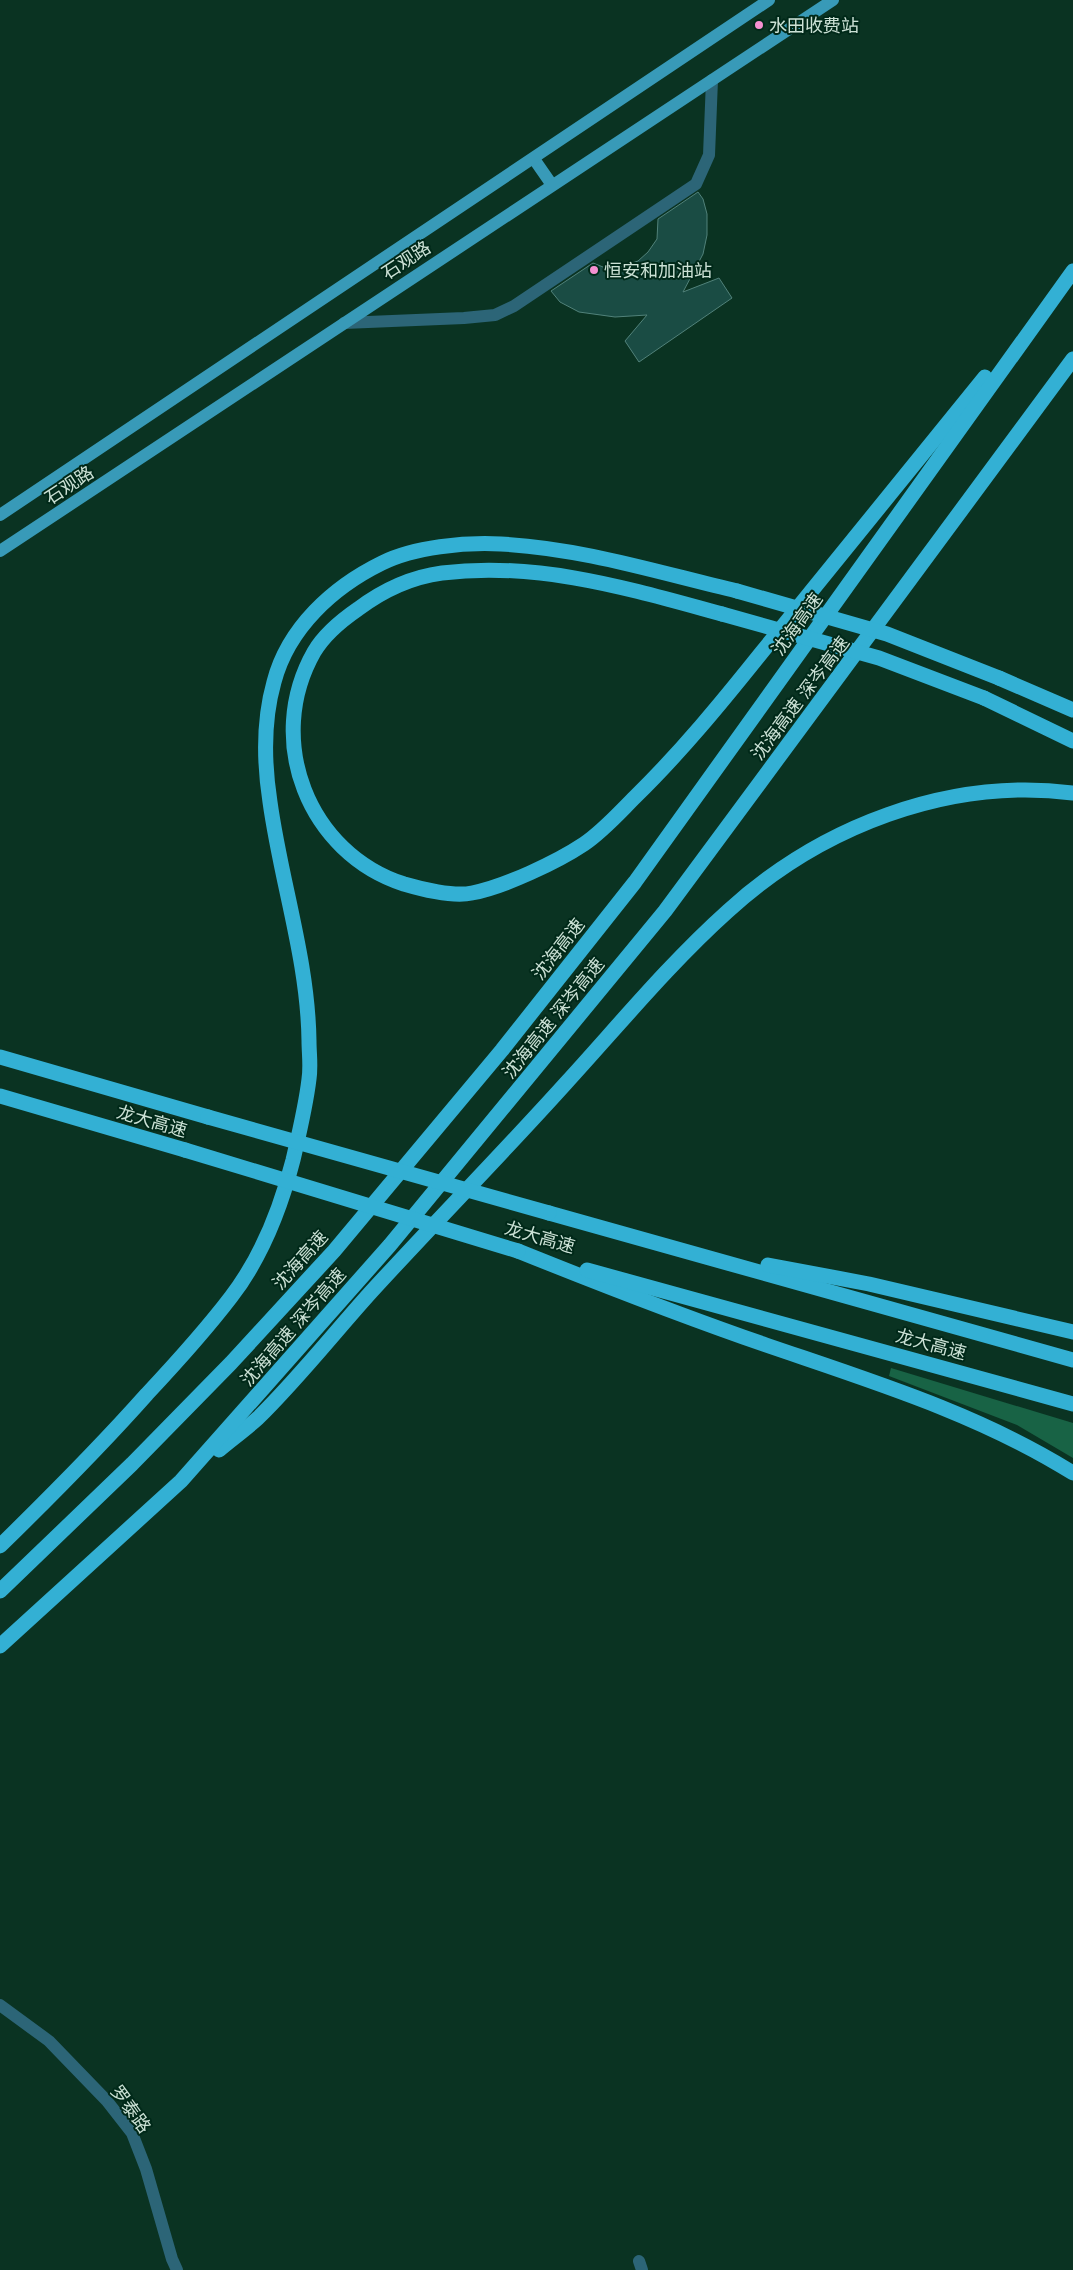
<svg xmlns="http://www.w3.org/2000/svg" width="1073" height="2270" viewBox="0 0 1073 2270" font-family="Inter,'Noto Sans SC',sans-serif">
	<rect width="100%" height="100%" fill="#0a3322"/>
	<path fill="#186345" d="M891,1368l182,55v35l-56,-33 -128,-49z"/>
	<path fill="#1a4c44" stroke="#51827a" d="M698,192l5,7 4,15v21l-4,19 -20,38 36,-14 13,20 -93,64 -14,-21 22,-26 -32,2 -36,-5 -19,-10 -9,-11 42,-28 15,6 16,-3 14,-5 10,-9 9,-13 1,-20z"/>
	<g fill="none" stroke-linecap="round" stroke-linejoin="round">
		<g stroke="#2c6577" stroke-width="12">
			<path d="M344,323l120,-5 31,-3 19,-9 182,-122 13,-29 3,-75"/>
			<path d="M0,2005l49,36 58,60 25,32 14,36 26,90 5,11"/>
			<path d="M639,2261l3,9"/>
		</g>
		<g stroke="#389ab8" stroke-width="12">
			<path d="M534,159l18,26"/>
			<path d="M0,515l769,-515"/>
			<path d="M0,551l833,-551"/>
		</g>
		<g stroke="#33b0d4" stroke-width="15">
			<path d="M722,614c-92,-25 -183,-53 -280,-41 -30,4 -60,18 -84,36 -16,11 -34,26 -44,43 -50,88 -6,201 90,232 17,5 50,13 68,9 32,-6 85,-31 112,-49 19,-13 35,-31 51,-47 46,-45 87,-95 127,-145 74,-92 149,-183 223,-275"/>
			<path d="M999,678l74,32"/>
			<path d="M984,698l89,43"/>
			<path d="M0,1057l208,60"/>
			<path d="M0,1096l185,54"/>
			<path d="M549,1213l524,147"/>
			<path d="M518,1251c82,33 164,65 248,94 105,36 213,69 307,128"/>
			<path d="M768,1265l101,19 204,48"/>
			<path d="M587,1270l486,134"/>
			<path d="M219,1450c13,-11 27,-21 39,-32 39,-38 76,-85 113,-126 64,-70 131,-138 195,-209 53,-58 104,-120 162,-172 92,-84 220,-134 345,-118"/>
			<path d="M0,1546c50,-49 100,-99 147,-152 29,-31 58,-63 84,-97 30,-39 50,-90 62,-137 6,-26 13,-55 16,-81 2,-13 0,-26 0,-38 -1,-81 -28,-159 -39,-239 -6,-39 -7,-81 4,-120 14,-54 59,-95 108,-119 32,-16 83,-21 119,-19 80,4 159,29 236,47"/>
			<path d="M0,1591l132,-127 99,-101 103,-112 168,-201 133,-168 438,-611"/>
			<path d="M0,1646l181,-165 209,-236 275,-334 408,-552"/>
		</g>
		<g stroke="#33b0d4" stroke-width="15">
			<path d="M737,591l150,43 112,44"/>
			<path d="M722,614l157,44 105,40"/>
			<path d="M208,1117l341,96"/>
			<path d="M185,1150l333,101"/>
		</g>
	</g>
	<g fill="#f590d1" stroke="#002919" stroke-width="2">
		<circle cx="759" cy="25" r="5"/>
		<circle cx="594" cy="270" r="5"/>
	</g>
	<g text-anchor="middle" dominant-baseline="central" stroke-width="4" stroke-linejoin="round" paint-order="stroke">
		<g font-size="18" fill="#cbe1d5" stroke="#002919" text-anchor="start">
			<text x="769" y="25">水田收费站</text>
			<text x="604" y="270">恒安和加油站</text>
		</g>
		<g font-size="18" fill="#cbe1d5" stroke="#002919">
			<text transform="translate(406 260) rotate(-33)">石观路</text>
			<text transform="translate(69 485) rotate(-33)">石观路</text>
			<text transform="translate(797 624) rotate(-54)">沈海高速</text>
			<text transform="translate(800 698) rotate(-53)">沈海高速 深岑高速</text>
			<text transform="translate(558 949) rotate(-52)">沈海高速</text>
			<text transform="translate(553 1018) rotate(-51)">沈海高速 深岑高速</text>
			<text transform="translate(152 1121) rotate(16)">龙大高速</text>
			<text transform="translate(540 1237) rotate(16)">龙大高速</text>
			<text transform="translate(300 1260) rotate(-48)">沈海高速</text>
			<text transform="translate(293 1327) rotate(-49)">沈海高速 深岑高速</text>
			<text transform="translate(931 1344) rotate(15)">龙大高速</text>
			<text transform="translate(131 2109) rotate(54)">罗泰路</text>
		</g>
	</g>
</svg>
